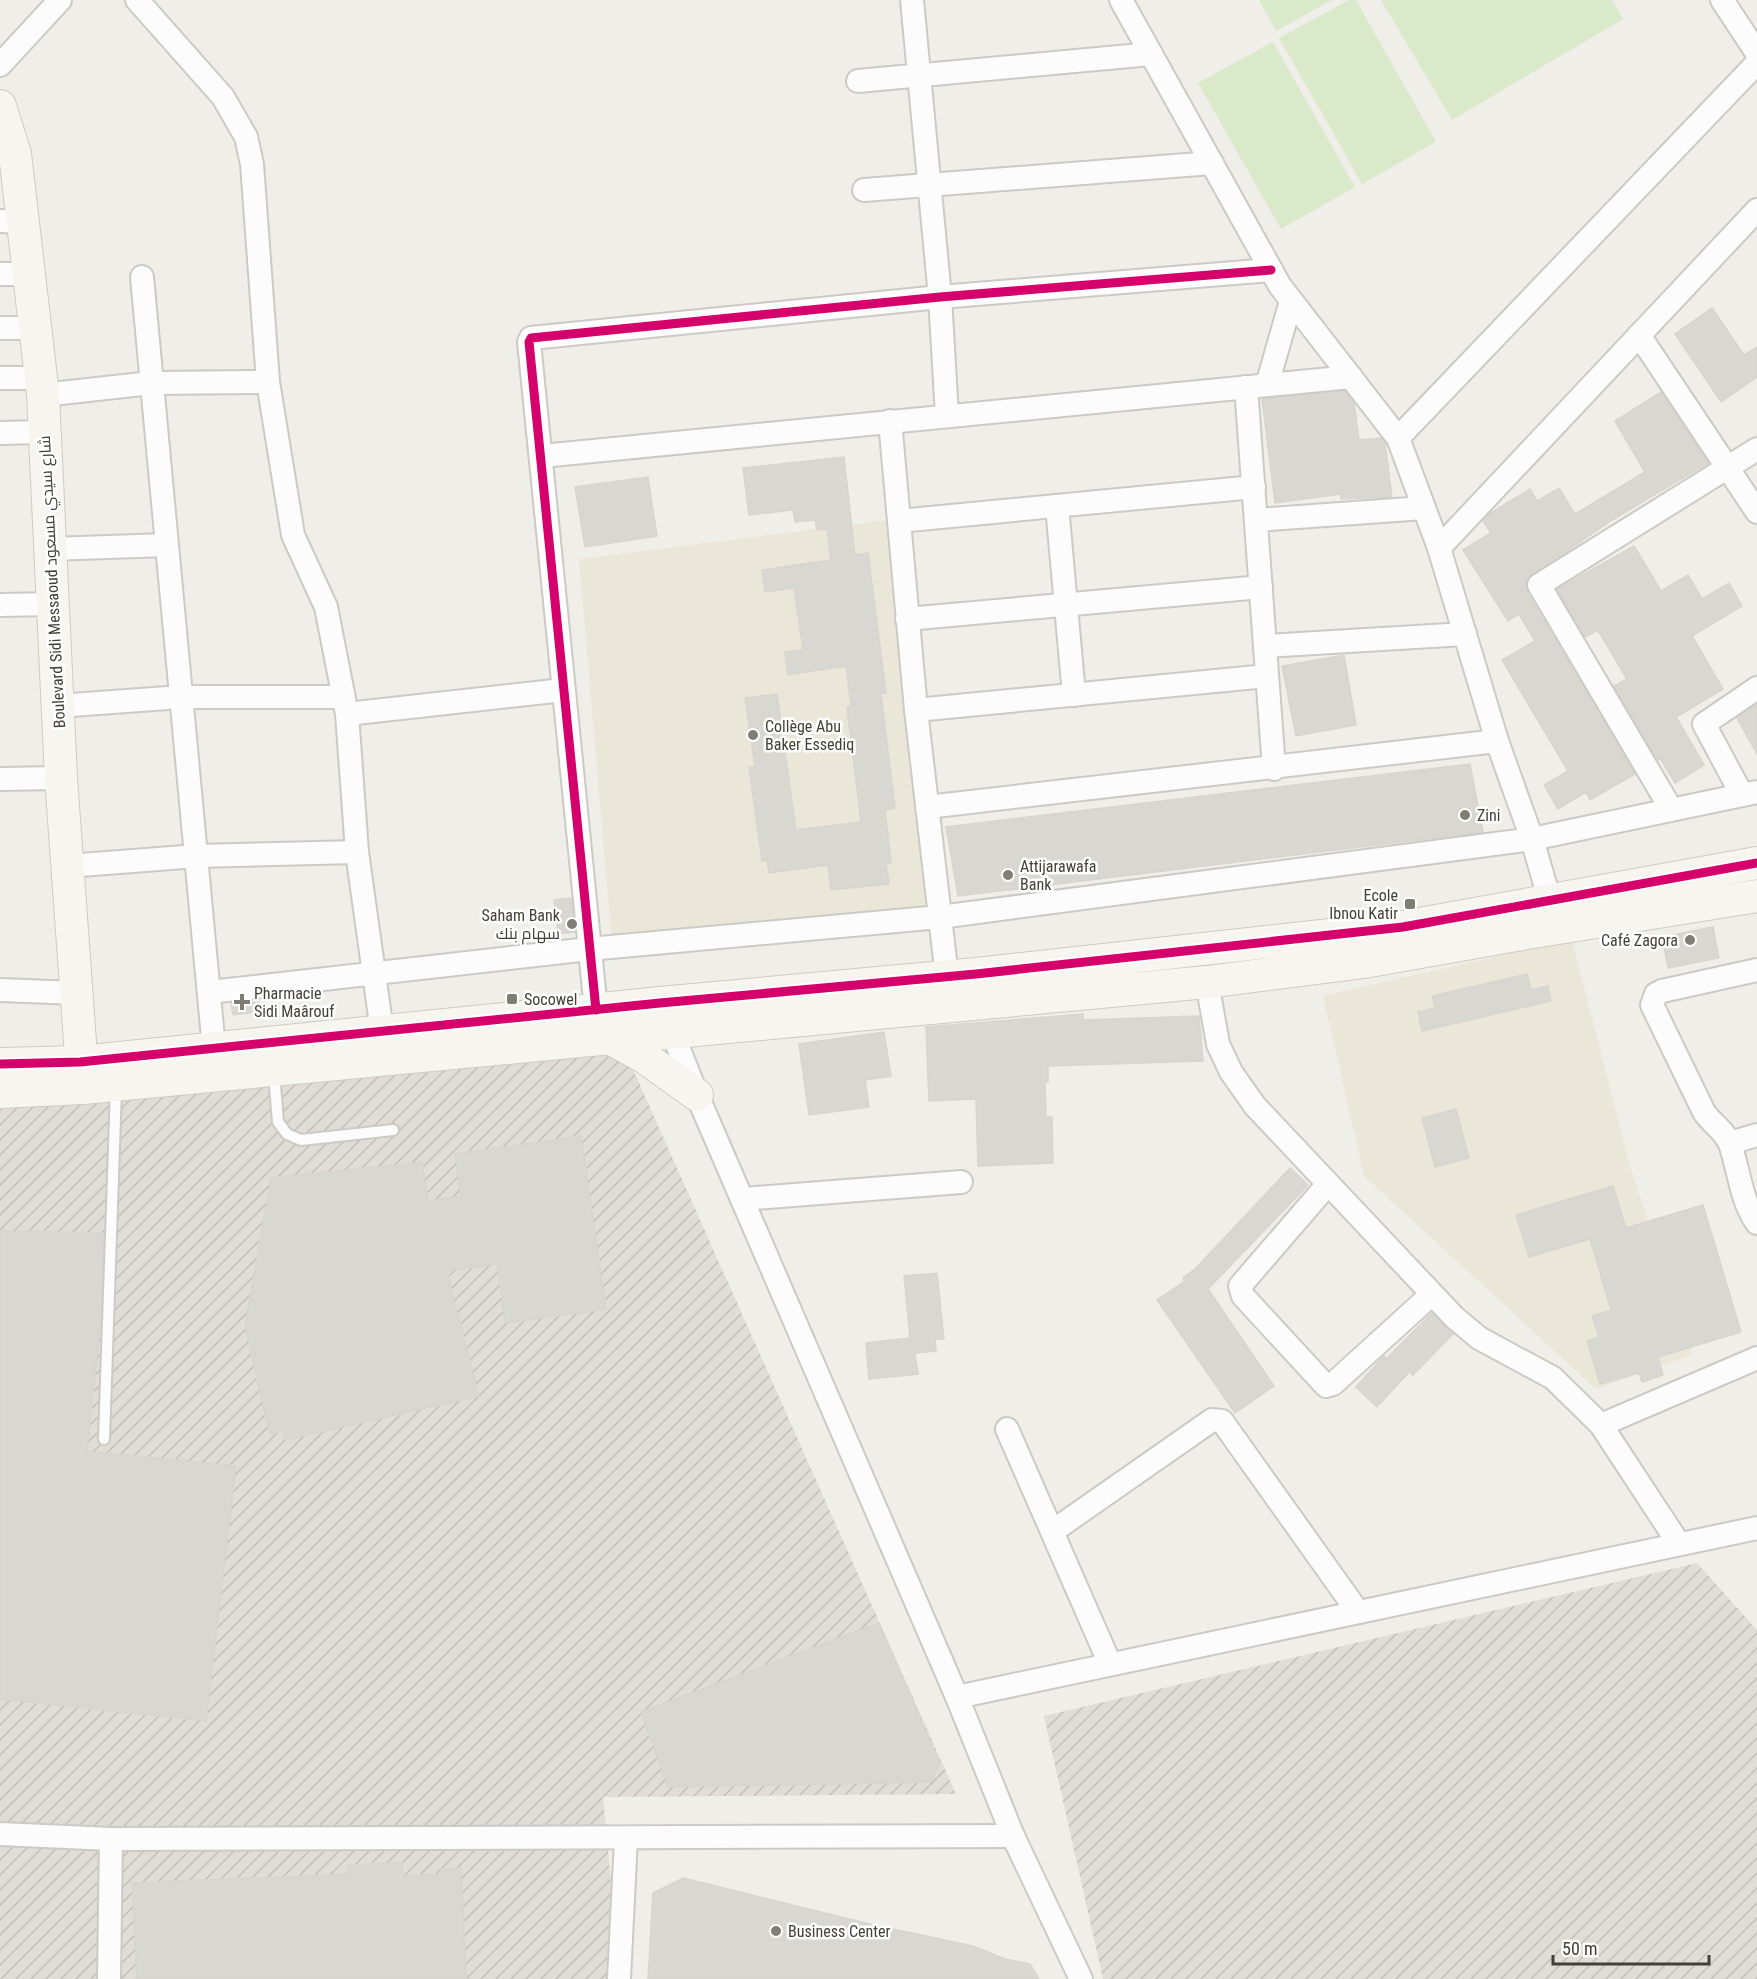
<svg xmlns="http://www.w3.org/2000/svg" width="1757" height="1979" viewBox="0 0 1757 1979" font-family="'Roboto Condensed',Cairo,sans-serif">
	<defs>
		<pattern id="industrial-furrows" width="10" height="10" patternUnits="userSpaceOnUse" patternTransform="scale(1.5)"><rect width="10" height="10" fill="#e0ddd7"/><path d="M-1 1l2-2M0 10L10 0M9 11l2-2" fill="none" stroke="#c2bfb9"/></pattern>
	</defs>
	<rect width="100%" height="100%" fill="#efeee9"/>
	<g fill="url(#industrial-furrows)">
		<path d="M0,1055l627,1 329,738 -353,3 17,182h-620z"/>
		<path d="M1697,1563l60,67v349h-654l-59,-263z"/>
	</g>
	<g fill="#eae7d9">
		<path d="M889,520l42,391 -319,33 -33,-385z"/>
		<path d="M1572,939l57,224 63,192 -96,34 -232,-213 -41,-180z"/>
	</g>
	<g fill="#dae9ca">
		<path d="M1259,0h73l-56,31z"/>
		<path d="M1349,0h7l80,142 -74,42 -83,-146z"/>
		<path d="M1381,0h231l11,19 -171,101z"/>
		<path d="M1273,42l82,145 -74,42 -83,-146z"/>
	</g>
	<g fill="#d9d7d1" stroke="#d7d5cf" stroke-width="1.5">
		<path d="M1712,308l32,47 13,-8v30l-36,25 -46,-68z"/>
		<path d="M1345,391l9,12 5,37 22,-2 4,5 7,54 -51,2v-5l-66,9 -13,-104z"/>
		<path d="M1661,392l47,71 -96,57 -85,59v13l108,182 -45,26 -4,-8 -28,17 -14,-24 24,-14 -66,-111 33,-19 -16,-27 -11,7 -45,-71 28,-17 -8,-12 6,-7 41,-25 7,12 22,-13 16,26 70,-42 -30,-51z"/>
		<path d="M844,457l11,98 13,-2 18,140 -5,1 14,114 -10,2 6,53h-5l3,21 -58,6 -3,-25 -59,8 -2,-13 -5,1 -13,-94h6l-10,-69 32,-4 19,136 65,-8 -14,-115 4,-1 -5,-40 -58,9 -3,-23 18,-2 -9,-62 -29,4 -3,-22 69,-10 -4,-31 -10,1 -2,-10 -20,2 -2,-12 -44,5 -6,-47z"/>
		<path d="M648,477l9,59 -72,11 -10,-60z"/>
		<path d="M1634,546l27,45 27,-16 14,24 27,-16 13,23 -50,30 31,53 -47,28 28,48 -29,18 -15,-25 -2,2 -44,-74 13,-7 -29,-49 -13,7 -28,-48z"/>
		<path d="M1344,655l12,70 -60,11 -14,-70z"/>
		<path d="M1757,704v50l-20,-36z"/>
		<path d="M1470,764l13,68 -525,64 -12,-69z"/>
		<path d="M571,898l4,34 -17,2 -4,-34z"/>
		<path d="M1713,927l6,31 -51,10 -6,-31z"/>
		<path d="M1527,974l4,16 17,-4 3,15 -129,30 -4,-19 17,-4 -3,-12z"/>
		<path d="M258,1000l1,12 -26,3 -2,-12z"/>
		<path d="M1083,1014v6l116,-4 4,45 -155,5v16h-3l1,35h6l1,46 -75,3 -2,-67 -47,2 -3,-74z"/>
		<path d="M884,1032l7,44 -26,4 4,27 -60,8 -10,-71z"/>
		<path d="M1456,1109l13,49 -34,9 -13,-49z"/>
		<path d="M581,1136l25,173 -101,14 -8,-59 -50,7 32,125 -194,44 -2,-9 -13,3 -25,-108 26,-148 151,-16 6,39 33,-5 -6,-42z"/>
		<path d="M1290,1168l18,17 -100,104 66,97 -39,27 -78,-113 28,-19 -2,-3 12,-9z"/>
		<path d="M1613,1186l13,42 77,-23 38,127 -83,25 5,18 -21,7 -3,-9 -39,11 -13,-43 12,-4 -7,-21 19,-6 -21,-71 -61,18 -13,-42z"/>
		<path d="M0,1231l104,2 -4,94 -13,124 149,15 -30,255 -206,-22z"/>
		<path d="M937,1273l7,66h-9l1,12 -21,2 3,21 -49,5 -3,-36 44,-5 -6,-62z"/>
		<path d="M1432,1313l21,21 -40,41 -4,-3 -32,35 -21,-20 28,-31 2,3z"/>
		<path d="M879,1623l61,141 -9,18 -263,5 -27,-75z"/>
		<path d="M402,1862l1,14 38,-2v-5l20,-1 5,111h-329l-5,-96 216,-9v-9z"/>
		<path d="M683,1878l191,47 99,21 32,13 25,5 9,15h-391l5,-86z"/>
	</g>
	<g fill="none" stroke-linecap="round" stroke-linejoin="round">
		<defs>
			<g id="lane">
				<path d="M274,1074l4,48 9,12 14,6 92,-10"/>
				<path d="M104,1439l12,-350"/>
			</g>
			<g id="street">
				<path d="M137,0l86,97 23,40 6,27 16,218 25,153 33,72 21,107 10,138 25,179"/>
				<path d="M912,0l28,297 7,119"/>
				<path d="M1121,0l159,286 118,152 41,110 58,193 35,98 22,76"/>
				<path d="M1722,0l35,53"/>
				<path d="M0,65l60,-65"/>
				<path d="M858,81l293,-27"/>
				<path d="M864,190l348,-27"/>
				<path d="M0,221l22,1"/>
				<path d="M0,274h28"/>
				<path d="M142,277l72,772"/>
				<path d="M0,328h34"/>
				<path d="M1639,335l118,177"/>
				<path d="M0,378h40"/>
				<path d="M1267,385l24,-84"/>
				<path d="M1246,387l28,382"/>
				<path d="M43,395l108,-12 117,-1"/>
				<path d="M890,421l26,289 31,267"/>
				<path d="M0,433l44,-1"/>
				<path d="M1398,438l359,-375"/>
				<path d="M542,456l809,-79"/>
				<path d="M1057,506l17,189"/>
				<path d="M1256,520l168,-12"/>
				<path d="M899,521l355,-34"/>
				<path d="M1439,548l318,-338"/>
				<path d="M50,549l116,-4"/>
				<path d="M0,605l53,-1"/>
				<path d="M907,619l354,-32"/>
				<path d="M1265,646l200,-12"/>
				<path d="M58,706l123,-9h162"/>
				<path d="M916,710l351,-34"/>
				<path d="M347,714l216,-24"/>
				<path d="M0,779l61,-1"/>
				<path d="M1742,795l-38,-71 53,-36"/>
				<path d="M927,807l570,-66"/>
				<path d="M1671,809l-132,-224 218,-136"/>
				<path d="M68,866l129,-10 160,-4"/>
				<path d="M1757,970l-95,21 -6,3 -4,11 52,107c8,12 21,19 26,32 9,26 11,57 27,79"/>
				<path d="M1207,982l11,62 13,28 24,34 199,211 25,21 74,40 48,47 78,119"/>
				<path d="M0,990l76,3"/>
				<path d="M210,992l379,-43 351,-32 592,-78 225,-47"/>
				<path d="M596,1010l-67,-668 2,-4 409,-41 331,-27"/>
				<path d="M667,1019l30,76 260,602 56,139 68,143"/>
				<path d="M1730,1143l27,-8"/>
				<path d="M1328,1184l-88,102 3,10 83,90 7,-2 99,-90"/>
				<path d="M742,1199l219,-17"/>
				<path d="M1601,1425l156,-67"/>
				<path d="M1007,1429l103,235"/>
				<path d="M1053,1531l159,-111 10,1 136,191"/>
				<path d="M957,1697l800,-169"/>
				<path d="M0,1834l111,5 902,-3"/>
				<path d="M109,1979l2,-140"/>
				<path d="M619,1979l7,-141"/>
			</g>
			<g id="secondary">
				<path d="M0,106l15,48 28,241 18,383 22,306"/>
				<path d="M608,1037l36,20 53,38"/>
				<path d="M0,1064l80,-2 580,-59 316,-29 427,-47 354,-64"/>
				<path d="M0,1092l83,-4 190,-18 934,-88 157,-20 163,-29 230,-37"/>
			</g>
		</defs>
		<use href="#lane" stroke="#cccac5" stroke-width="14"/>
		<use href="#street" stroke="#cccac5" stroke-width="26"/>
		<use href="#secondary" stroke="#cecbc0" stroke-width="34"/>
		<use href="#lane" stroke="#fdfcfc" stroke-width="10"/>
		<use href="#street" stroke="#fdfcfc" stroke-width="22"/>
		<use href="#secondary" stroke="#f6f5ef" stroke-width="32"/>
		<defs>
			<g id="cycleway">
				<path d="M596,1010l-67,-668 2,-4 409,-41 331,-27"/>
				<path d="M0,1064l80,-2 580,-59 316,-29 427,-47 354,-64"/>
			</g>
		</defs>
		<use href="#cycleway" stroke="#fff" stroke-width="13"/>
		<use href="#cycleway" stroke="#d6006c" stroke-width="9"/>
	</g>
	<g fill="#807d75" stroke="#fff" stroke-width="2">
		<circle cx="753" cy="735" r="6"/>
		<circle cx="1465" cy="815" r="6"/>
		<circle cx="1008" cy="875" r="6"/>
		<rect x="1404" y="898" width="12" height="12" rx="3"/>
		<circle cx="572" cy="924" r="6"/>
		<circle cx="1690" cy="940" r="6"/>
		<rect x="506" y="993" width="12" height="12" rx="3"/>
		<path d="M239 993h6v6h6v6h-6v6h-6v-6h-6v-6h6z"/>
		<circle cx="776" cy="1931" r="6"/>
	</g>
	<g text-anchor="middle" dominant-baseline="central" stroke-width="5" stroke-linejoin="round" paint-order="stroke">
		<g font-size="16" fill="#454036" stroke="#fff">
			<text transform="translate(52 582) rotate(-93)">Boulevard Sidi Messaoud شارع سيدي مسعود</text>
		</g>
		<g font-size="16" fill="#454036" stroke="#fff" text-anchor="start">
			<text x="765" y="726">Collège Abu<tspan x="765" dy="18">Baker Essediq</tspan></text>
			<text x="1477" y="815">Zini</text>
			<text x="1020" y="866">Attijarawafa<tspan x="1020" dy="18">Bank</tspan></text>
			<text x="1398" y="895" text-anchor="end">Ecole<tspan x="1398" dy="18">Ibnou Katir</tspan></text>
			<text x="560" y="915" text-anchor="end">Saham Bank<tspan x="560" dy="18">سهام بنك</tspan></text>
			<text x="1678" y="940" text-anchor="end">Café Zagora</text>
			<text x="254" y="993">Pharmacie<tspan x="254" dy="18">Sidi Maârouf</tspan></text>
			<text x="524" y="999">Socowel</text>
			<text x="788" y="1931">Business Center</text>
		</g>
	</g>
	<path d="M1553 1955v9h156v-9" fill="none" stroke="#454036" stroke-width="3"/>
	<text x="1562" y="1955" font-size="18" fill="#454036" stroke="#ffffff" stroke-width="4.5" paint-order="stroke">50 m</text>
</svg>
